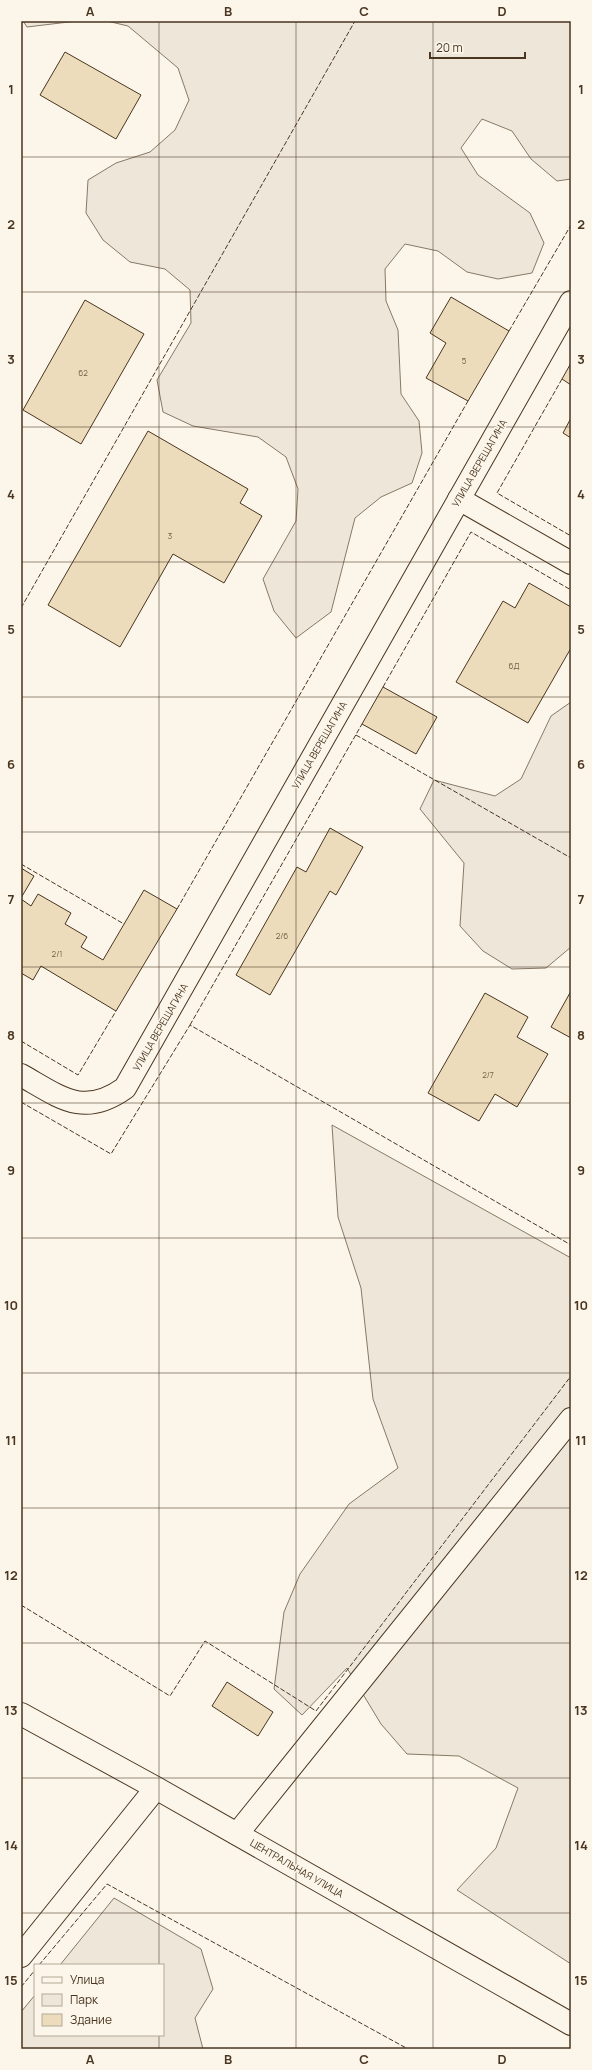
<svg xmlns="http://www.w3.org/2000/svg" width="592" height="2070" viewBox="0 0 592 2070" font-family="Manrope,sans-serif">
	<rect width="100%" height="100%" fill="#fbf6e9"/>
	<g fill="#ede6d9" stroke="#887966">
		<path d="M23,21h54l-50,6z"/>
		<path d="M107,21h464v158l-14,2 -26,-22 -19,-28 -30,-12 -21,29 17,27 52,38 14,30 -12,30 -34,6 -31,-7 -29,-21 -33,-7 -20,25 1,32 12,29 3,64 18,27 3,32 -10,30 -31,14 -26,21 -24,94 -35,26 -22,-27 -11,-32 33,-58 2,-32 -12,-32 -28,-20 -65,-11 -30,-14 -6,-32 34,-57 -1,-33 -25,-21 -35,-7 -27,-22 -17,-27 2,-33 28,-17 34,-11 25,-22 14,-30 -11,-32 -50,-42z"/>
		<path d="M571,702v245l-25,21 -34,1 -29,-18 -23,-25 4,-63 -44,-54 14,-29 61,16 26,-17 30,-63z"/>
		<path d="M332,1125l239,133v706l-114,-74 39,-42 22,-60 -59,-32 -52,-2 -26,-30 -34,-56 -45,47 -28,-26 10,-77 16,-38 49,-70 49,-36 -25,-69 -12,-111 -23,-71z"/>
		<path d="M114,1898l87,51 12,40 -18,29 8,31h-182v-37l14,-17v40h128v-70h-103z"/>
	</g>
	<g fill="#ecdcbc" stroke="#4a3520">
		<path d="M65,52l76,43 -25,44 -76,-44z"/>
		<path d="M451,297l58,34 -41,70 -42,-23 20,-35 -16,-10z"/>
		<path d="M85,300l59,34 -63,110 -58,-34z"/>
		<path d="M571,363v22l-9,-6z"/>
		<path d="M571,418v20l-8,-5z"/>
		<path d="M148,431l100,58 -8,14 22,13 -38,67 -51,-29 -53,93 -72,-42z"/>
		<path d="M529,583l42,24v41l-43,75 -72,-41 47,-81 12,7z"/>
		<path d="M383,687l54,30 -21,37 -54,-30z"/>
		<path d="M330,828l33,19 -27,48 -6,-4 -60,104 -34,-20 61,-108 9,5z"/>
		<path d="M21,868l13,8 -13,22z"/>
		<path d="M144,890l33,19 -61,102 -75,-45 -8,14 -12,-7v-74l10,7 7,-12 33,19 -6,11 22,13 -6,10 22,13z"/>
		<path d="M571,991v47l-20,-11z"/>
		<path d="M485,993l43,24 -11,20 31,17 -31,53 -22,-13 -16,27 -51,-28z"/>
		<path d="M227,1682l46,30 -15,24 -46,-30z"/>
	</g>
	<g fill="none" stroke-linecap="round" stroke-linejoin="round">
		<defs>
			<g id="minor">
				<path d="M459,499l112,64"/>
				<path d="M21,1075c39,22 62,43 104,13l446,-786"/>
				<path d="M21,1714l135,74 415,236"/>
				<path d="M237,1834l334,-415"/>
				<path d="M21,1956l135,-168"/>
			</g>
		</defs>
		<use href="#minor" stroke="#4a3520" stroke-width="24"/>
		<use href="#minor" stroke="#fbf6e9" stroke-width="22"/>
		<g stroke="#4a3520" stroke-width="1" stroke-dasharray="5 2" stroke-linecap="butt">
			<path d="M509,331l62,-106"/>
			<path d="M562,379l-65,114 74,43"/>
			<path d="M21,608l334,-587"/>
			<path d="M383,687l88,-155 100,58"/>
			<path d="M356,735l215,123"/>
			<path d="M21,864l103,60"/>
			<path d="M177,909l291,-508"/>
			<path d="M190,1025l172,-301"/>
			<path d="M21,1041l57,34 38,-64"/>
			<path d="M21,1102l90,52 79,-129 381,220"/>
			<path d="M21,1605l149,91 35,-55 111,70 255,-335"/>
			<path d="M39,1965l68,-81 301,165"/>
			<path d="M21,1987l14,-17"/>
		</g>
	</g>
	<path fill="none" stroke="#4a3520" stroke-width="1" stroke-opacity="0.55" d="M159,21v1944M296,21v2028M433,21v2028M21,157h550M21,292h550M21,427h550M21,562h550M21,697h550M21,832h550M21,967h550M21,1103h550M21,1238h550M21,1373h550M21,1508h550M21,1643h550M21,1778h550M21,1913h550M159,2035v14"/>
	<g text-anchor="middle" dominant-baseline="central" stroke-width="3" stroke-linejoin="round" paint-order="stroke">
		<g font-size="8" fill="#725f47">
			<text x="464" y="360">5</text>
			<text x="83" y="372">62</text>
			<text x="170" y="535">3</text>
			<text x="514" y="665">6Д</text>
			<text x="282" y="935">2/6</text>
			<text x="57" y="953">2/1</text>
			<text x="488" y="1074">2/7</text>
		</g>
		<g font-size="10" fill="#4a3520" stroke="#fbf6e9">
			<text transform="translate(479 463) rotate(-60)">УЛИЦА ВЕРЕЩАГИНА</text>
			<text transform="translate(319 745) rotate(-60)">УЛИЦА ВЕРЕЩАГИНА</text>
			<text transform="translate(160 1027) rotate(-60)">УЛИЦА ВЕРЕЩАГИНА</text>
			<text transform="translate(297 1868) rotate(30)">ЦЕНТРАЛЬНАЯ УЛИЦА</text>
		</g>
	</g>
	<rect width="592" height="2070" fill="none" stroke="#fbf6e9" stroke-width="44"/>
	<rect x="34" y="1964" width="130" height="72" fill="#fbf6e9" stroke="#b4a999"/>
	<rect x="42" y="1977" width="20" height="6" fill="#fbf6e9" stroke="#b4a999"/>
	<text x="70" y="1984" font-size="12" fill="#4a3520">Улица</text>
	<rect x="42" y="1994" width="20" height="12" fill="#ede6d9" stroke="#b4a999"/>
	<text x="70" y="2004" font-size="12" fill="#4a3520">Парк</text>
	<rect x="42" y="2014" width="20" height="12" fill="#ecdcbc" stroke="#b4a999"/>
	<text x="70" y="2024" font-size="12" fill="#4a3520">Здание</text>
	<path d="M430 52v6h95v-6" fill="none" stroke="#4a3520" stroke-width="2"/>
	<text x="436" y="52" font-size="12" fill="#4a3520" stroke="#fbf6e9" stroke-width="3" paint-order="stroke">20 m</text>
	<rect x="22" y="22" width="548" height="2026" fill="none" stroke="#4a3520" stroke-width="1.5"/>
	<g font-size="13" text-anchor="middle" font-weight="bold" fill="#4a3520">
		<text x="90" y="16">A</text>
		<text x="228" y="16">B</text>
		<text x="364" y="16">C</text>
		<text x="502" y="16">D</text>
		<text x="11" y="94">1</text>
		<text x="581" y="94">1</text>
		<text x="11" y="229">2</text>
		<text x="581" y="229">2</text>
		<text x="11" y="364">3</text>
		<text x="581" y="364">3</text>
		<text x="11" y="499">4</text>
		<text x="581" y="499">4</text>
		<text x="11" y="634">5</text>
		<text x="581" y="634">5</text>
		<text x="11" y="769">6</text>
		<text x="581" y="769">6</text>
		<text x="11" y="904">7</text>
		<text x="581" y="904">7</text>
		<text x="11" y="1040">8</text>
		<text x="581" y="1040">8</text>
		<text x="11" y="1175">9</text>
		<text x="581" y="1175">9</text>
		<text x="11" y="1310">10</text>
		<text x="581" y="1310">10</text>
		<text x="11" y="1445">11</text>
		<text x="581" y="1445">11</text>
		<text x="11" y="1580">12</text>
		<text x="581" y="1580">12</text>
		<text x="11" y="1715">13</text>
		<text x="581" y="1715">13</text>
		<text x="11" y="1850">14</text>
		<text x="581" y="1850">14</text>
		<text x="11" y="1985">15</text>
		<text x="581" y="1985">15</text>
		<text x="90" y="2064">A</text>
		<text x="228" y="2064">B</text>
		<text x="364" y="2064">C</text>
		<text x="502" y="2064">D</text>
	</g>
</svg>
